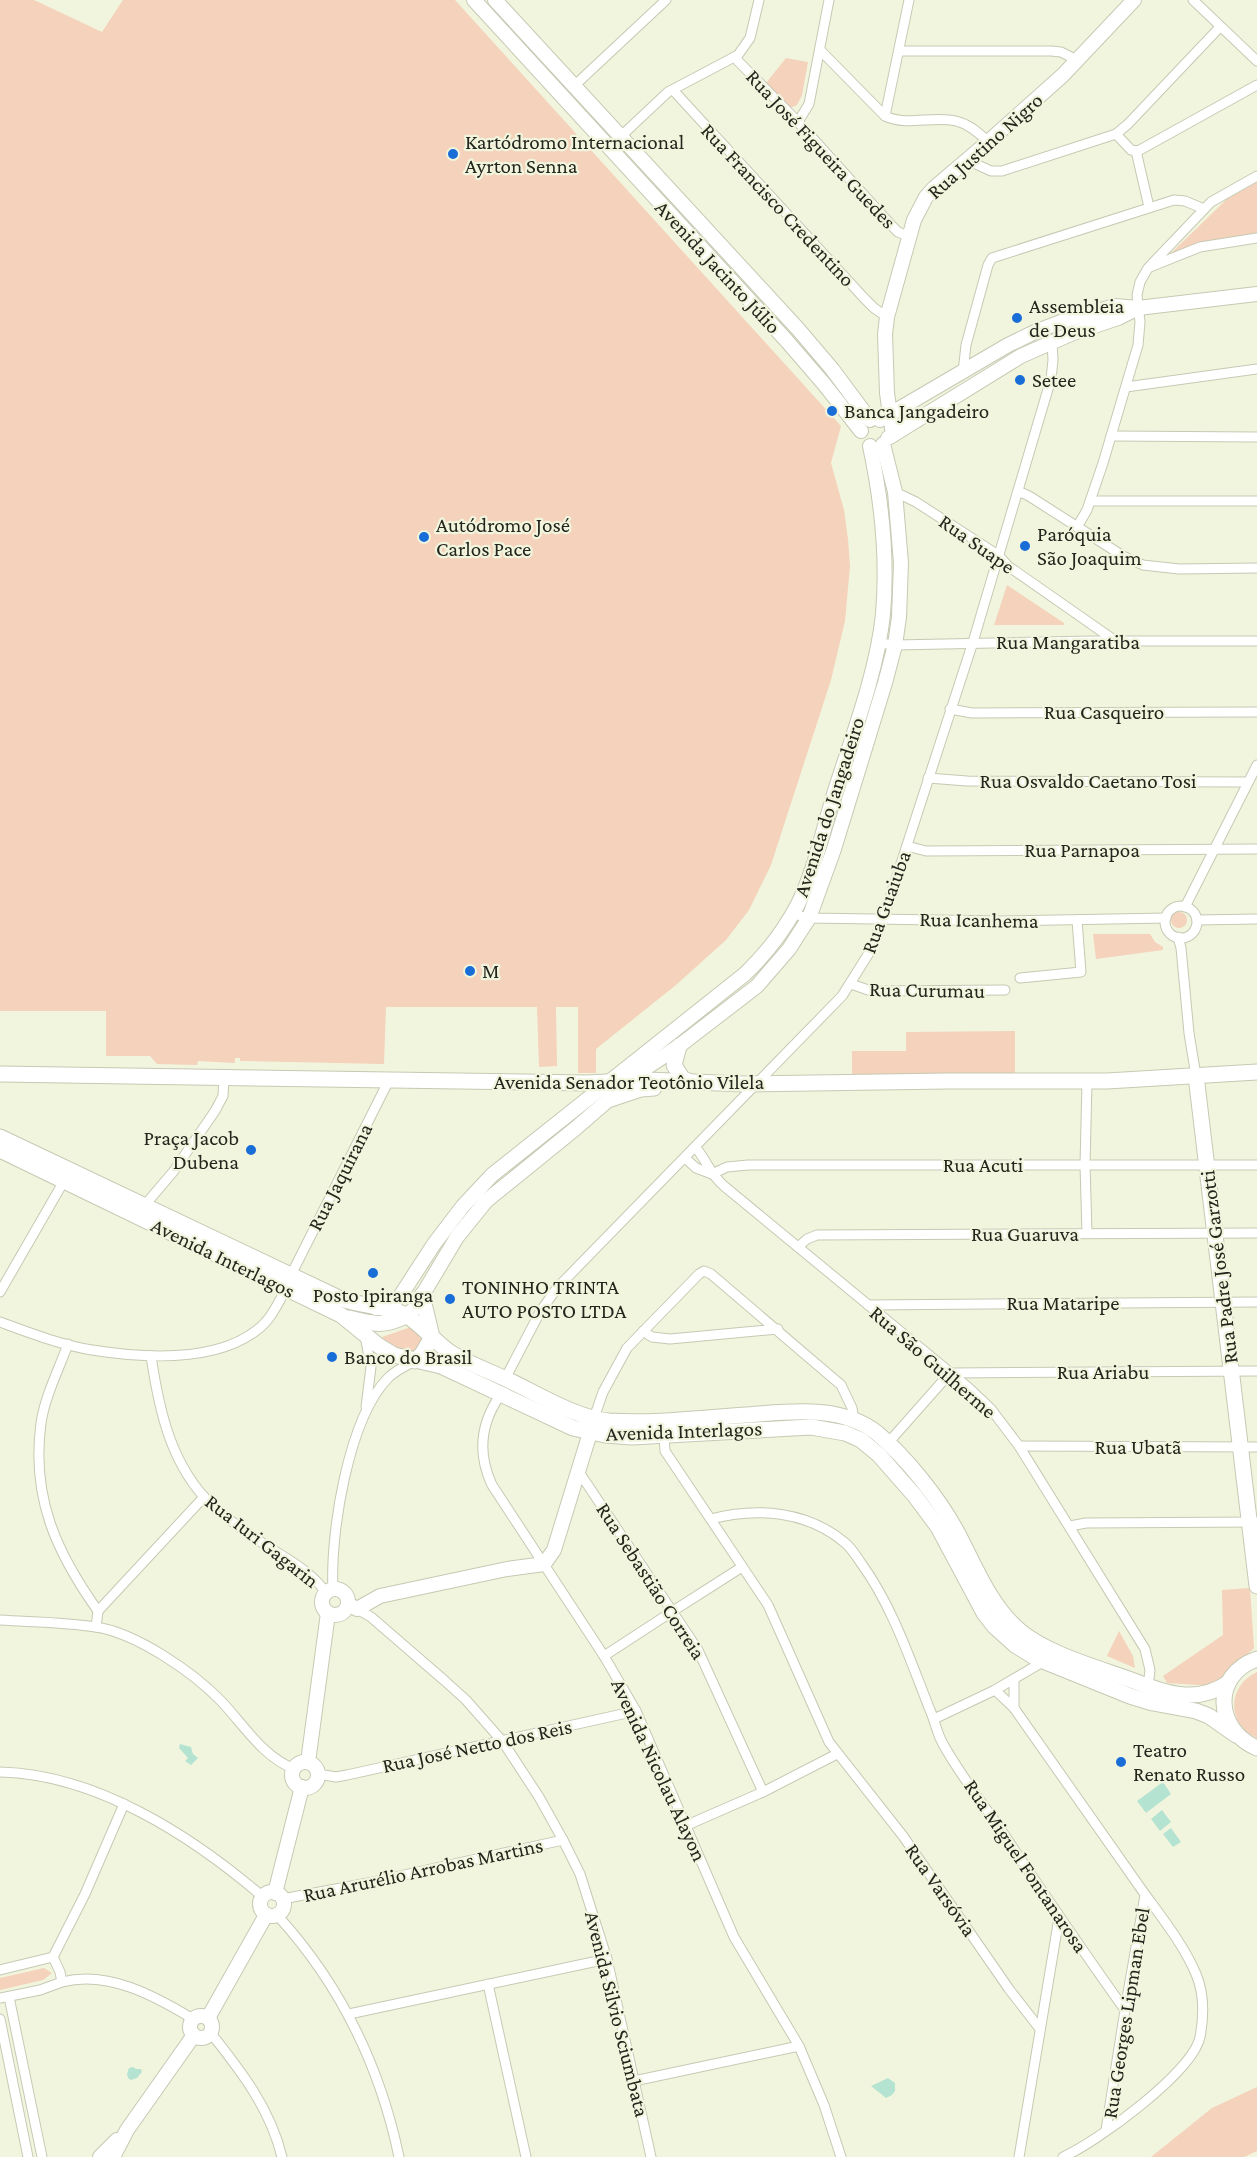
<svg xmlns="http://www.w3.org/2000/svg" width="1257" height="2157" viewBox="0 0 1257 2157" font-family="'Crimson Pro',serif">
	<rect width="100%" height="100%" fill="#f2f5de"/>
	<g fill="#f4d2bb">
		<path d="M0,0h34l68,32 21,-32h332l386,426 -10,37 13,47 4,29 2,27 -5,55 -14,59 -60,185 -22,45 -23,30 -50,45 -80,64v24h-18v-66h-22l1,59 -18,1 -2,-60h-151l-2,57 -144,-3v-3h-5v5l-37,-2 -1,4 -40,-1 -7,-8h-44v-45h-106z"/>
		<path d="M786,58l22,4 -6,33 -5,10 -7,3 -24,-25z"/>
		<path d="M1257,182v54l-92,23 62,-60z"/>
		<path d="M1007,585l57,38v2h-70z"/>
		<circle cx="1179" cy="920" r="8"/>
		<path d="M1093,934h57l5,8 8,5v3l-67,9z"/>
		<path d="M1015,1031v43l-163,1v-24h54v-19z"/>
		<path d="M411,1327l16,13 -11,15 -25,-8 -9,-10z"/>
		<path d="M1250,1588l4,60 -41,38 -46,-3 -4,-7 60,-41 -1,-45z"/>
		<path d="M1119,1631l14,25 2,12 -28,-12z"/>
		<path d="M1257,1672v66c-31,-14 -30,-52 0,-66z"/>
		<path d="M44,1968l8,5 -9,7 -43,10v-12z"/>
		<path d="M1257,2087v64l-13,6h-93l61,-49z"/>
	</g>
	<g fill="#b5e3d2">
		<path d="M180,1744l11,3 2,7 5,4 -7,7 -6,-4 3,-3 -9,-10z"/>
		<path d="M1163,1782l8,12 -25,19 -9,-12z"/>
		<path d="M1162,1810l9,12 -11,9 -9,-12z"/>
		<path d="M1171,1828l10,14 -8,5 -10,-13z"/>
		<path d="M133,2067l3,2h5l1,3 -5,6 -6,2 -3,-2 -1,-4 2,-6z"/>
		<path d="M888,2078l7,5v8l-3,4 -6,3 -15,-12z"/>
	</g>
	<g fill="none" stroke-linecap="round" stroke-linejoin="round">
		<defs>
			<g id="street">
				<path d="M1193,0l64,61"/>
				<path d="M820,50l65,66c23,11 47,-1 71,5 13,3 23,12 32,21"/>
				<path d="M900,51h151l10,1 16,8"/>
				<path d="M734,57l64,65 94,104 6,6 12,5"/>
				<path d="M574,86l92,-86"/>
				<path d="M673,90l191,208 10,10 13,9"/>
				<path d="M885,116l24,-116"/>
				<path d="M798,122l11,-18 20,-104"/>
				<path d="M1116,134l15,16 7,1 119,-66"/>
				<path d="M618,139l50,-47 70,-37 12,-17 9,-38"/>
				<path d="M1136,151l13,56"/>
				<path d="M967,160l24,11h11l114,-37 12,-10 92,-97"/>
				<path d="M1150,267l50,-20 57,-9"/>
				<path d="M963,372l3,-27 22,-80 4,-7 182,-58 11,1 19,8"/>
				<path d="M1126,387l131,-18"/>
				<path d="M1111,436l146,1"/>
				<path d="M1018,491l11,5 94,60 20,9 36,4 78,-1"/>
				<path d="M895,492l21,10 82,53 10,11 106,74"/>
				<path d="M1090,501h167"/>
				<path d="M1077,527l10,-17 16,-47 35,-118 2,-23 -3,-27 3,-13 8,-14 63,-66 46,-26"/>
				<path d="M879,643l16,2 197,-4h165"/>
				<path d="M950,709l22,4 285,-1"/>
				<path d="M928,778l39,3 281,1"/>
				<path d="M907,846l19,5 331,-2"/>
				<circle cx="1181" cy="922" r="16"/>
				<path d="M1185,907l72,-142"/>
				<path d="M793,914l16,4 193,3 164,-3"/>
				<path d="M1197,920l60,-1"/>
				<path d="M1178,937l3,11 8,85 7,43"/>
				<path d="M1020,978l61,-6 -4,-52"/>
				<path d="M851,984l20,7 134,-1"/>
				<path d="M1087,1082l-2,83 2,68"/>
				<path d="M696,1148c11,13 14,26 28,38l245,202 22,21 28,37 126,203 5,21 -2,17"/>
				<path d="M685,1158l11,10 16,6"/>
				<path d="M712,1174l15,-7 21,-2h509"/>
				<path d="M144,1206l29,-34 42,-61 8,-15 1,-19"/>
				<path d="M798,1247l9,-8 10,-4 440,-2"/>
				<path d="M291,1275l98,-195"/>
				<path d="M0,1292l64,-111"/>
				<path d="M868,1305l389,-3"/>
				<path d="M0,1322c30,11 61,23 92,28 51,8 123,13 165,-20 14,-10 21,-27 29,-41"/>
				<path d="M643,1331l9,6 18,2 108,-10"/>
				<path d="M365,1336l6,31 -5,40"/>
				<path d="M68,1344c-9,25 -23,52 -27,79 -10,74 15,129 57,188"/>
				<path d="M151,1356c8,54 20,111 62,150 15,14 32,25 48,36 23,16 50,28 65,51"/>
				<path d="M505,1379l35,-67 17,-24 285,-292 27,-43 14,-34 90,-277 78,-263 2,-19 -1,-18"/>
				<path d="M501,1394c-20,28 -24,59 -9,91l112,171 32,55 98,226 65,109 25,59 17,52"/>
				<path d="M594,1418l9,-26 24,-44 72,-74 5,-3 7,3 130,111 11,23 2,12"/>
				<path d="M664,1436l1,15 103,154 61,137 74,94 106,153 31,40"/>
				<path d="M888,1443l62,-70 307,-2"/>
				<path d="M1019,1446l238,1"/>
				<path d="M579,1472l119,178 65,142"/>
				<path d="M711,1519c46,-12 96,-8 133,23 7,5 12,14 17,21 32,44 49,97 69,147 5,11 7,24 13,34 16,29 37,56 56,83 41,61 83,123 126,183"/>
				<path d="M1070,1526l16,-3 171,-1"/>
				<path d="M333,1589c-3,-55 15,-170 55,-211 8,-8 17,-12 27,-17"/>
				<path d="M357,1609l14,8 74,64 21,19 37,42 36,55 24,43 17,34 27,85 44,198"/>
				<path d="M0,1620c32,2 65,2 96,7 40,6 97,45 125,74 23,24 41,55 73,68"/>
				<path d="M96,1627l2,-16 106,-114"/>
				<path d="M604,1656l69,-45 69,-44"/>
				<path d="M995,1690l19,18c41,58 82,116 123,175 20,29 45,58 59,91 8,19 8,42 4,63 -7,35 -103,105 -137,120"/>
				<path d="M1014,1708v-28"/>
				<path d="M934,1719l61,-29 51,-30"/>
				<path d="M0,1772c96,2 192,64 263,125"/>
				<path d="M318,1774l18,3 11,-2 289,-64"/>
				<path d="M685,1826l78,-34 74,-38"/>
				<path d="M282,1899l86,-16 195,-43"/>
				<path d="M277,1915c63,69 103,151 122,242"/>
				<path d="M53,1957l32,-63 39,-90"/>
				<path d="M0,1970l53,-13"/>
				<path d="M62,1982c46,-12 93,14 131,37"/>
				<path d="M488,1984l38,173"/>
				<path d="M9,1997l33,160"/>
				<path d="M0,1998l40,-8 22,-8 -2,-10 -7,-15"/>
				<path d="M349,2014l258,-55"/>
				<path d="M0,2019l28,138"/>
				<path d="M210,2032c31,39 60,76 72,125"/>
				<path d="M634,2081l165,-35"/>
				<path d="M1106,2130l19,-120 20,-115"/>
				<path d="M1019,2157l40,-239"/>
			</g>
			<g id="secondary">
				<path d="M474,0l312,340 38,44 37,47"/>
				<path d="M495,0l303,329 34,40 38,51"/>
				<path d="M880,420l128,-75 29,-14 29,-11 49,-14 23,2 119,-14"/>
				<path d="M893,435l-6,-42 -2,-59 2,-17 27,-97 12,-23 8,-9 54,-46 75,-67 71,-75"/>
				<path d="M888,438l133,-82 52,-23 45,-15 18,-9"/>
				<path d="M376,1308l23,-10 35,-54 29,-38 29,-31 253,-201c21,-20 38,-42 52,-68 17,-33 26,-76 37,-112 18,-57 43,-121 49,-180 5,-58 -1,-112 -13,-168"/>
				<path d="M406,1316l8,-7 43,-72 29,-36 90,-73 67,-58 36,-24 78,-60 32,-37 20,-31 25,-69 51,-166 10,-38 4,-28 2,-54 -6,-71 -12,-48"/>
				<circle cx="335" cy="1602" r="13"/>
				<path d="M348,1604l9,5 23,-13 127,-27 37,-5 10,-14 39,-127"/>
				<path d="M308,1762l20,-149"/>
				<circle cx="305" cy="1775" r="13"/>
				<circle cx="272" cy="1904" r="12"/>
				<path d="M275,1893l27,-106"/>
				<circle cx="201" cy="2027" r="11"/>
				<path d="M208,2018l58,-103"/>
				<path d="M100,2157l17,-17"/>
				<path d="M113,2157l14,-27 67,-95"/>
			</g>
			<g id="primary">
				<path d="M679,1046l-5,19 8,13 8,4"/>
				<path d="M0,1074l586,9 61,-3 96,4 204,-3h160l150,-9"/>
				<path d="M1196,1076l61,510"/>
				<path d="M611,1099l30,-10 13,-1"/>
				<path d="M0,1137l341,162c20,7 48,7 66,17 16,10 28,26 44,37 18,11 38,18 57,27 30,14 68,38 101,41 45,3 92,-3 136,-6 43,-3 95,-11 132,18 30,25 63,67 81,101 18,34 32,72 62,97 29,24 79,37 114,50 33,13 63,23 94,2"/>
				<path d="M0,1150l341,165 38,31 15,9 47,11 132,62 32,7 27,2 179,-10 34,6 16,7 18,15 36,41 23,31 46,86 11,14 20,18 21,13 94,38 23,7 43,8 13,5 27,19"/>
				<path d="M349,1318c24,6 35,9 57,-2"/>
				<path d="M415,1361l7,-7 10,-17 -10,-42"/>
				<path d="M1257,1659c-46,16 -42,71 0,89"/>
			</g>
		</defs>
		<use href="#street" stroke="#c6c9b3" stroke-width="11"/>
		<use href="#secondary" stroke="#c6c9b3" stroke-width="16"/>
		<use href="#primary" stroke="#c6c9b3" stroke-width="17"/>
		<use href="#street" stroke="#fff" stroke-width="9"/>
		<use href="#secondary" stroke="#fff" stroke-width="14"/>
		<use href="#primary" stroke="#fff" stroke-width="15"/>
	</g>
	<g fill="#196dd7" stroke="#f2f5de" stroke-width="2">
		<circle cx="453" cy="154" r="6"/>
		<circle cx="1017" cy="318" r="6"/>
		<circle cx="1020" cy="380" r="6"/>
		<circle cx="832" cy="411" r="6"/>
		<circle cx="424" cy="537" r="6"/>
		<circle cx="1025" cy="546" r="6"/>
		<circle cx="470" cy="971" r="6"/>
		<circle cx="251" cy="1150" r="6"/>
		<circle cx="373" cy="1273" r="6"/>
		<circle cx="450" cy="1299" r="6"/>
		<circle cx="332" cy="1357" r="6"/>
		<circle cx="1121" cy="1762" r="6"/>
	</g>
	<g text-anchor="middle" dominant-baseline="central" stroke-width="4.5" stroke-linejoin="round" paint-order="stroke">
		<g font-size="21" fill="#24251c" stroke="#f2f5de" text-anchor="start">
			<text x="465" y="142">Kartódromo Internacional<tspan x="465" dy="24">Ayrton Senna</tspan></text>
			<text x="1029" y="306">Assembleia<tspan x="1029" dy="24">de Deus</tspan></text>
			<text x="1032" y="380">Setee</text>
			<text x="844" y="411">Banca Jangadeiro</text>
			<text x="436" y="525">Autódromo José<tspan x="436" dy="24">Carlos Pace</tspan></text>
			<text x="1037" y="534">Paróquia<tspan x="1037" dy="24">São Joaquim</tspan></text>
			<text x="482" y="971">M</text>
			<text x="239" y="1138" text-anchor="end">Praça Jacob<tspan x="239" dy="24">Dubena</tspan></text>
			<text x="462" y="1287">TONINHO TRINTA<tspan x="462" dy="24">AUTO POSTO LTDA</tspan></text>
			<text x="373" y="1295" text-anchor="middle">Posto Ipiranga</text>
			<text x="344" y="1357">Banco do Brasil</text>
			<text x="1133" y="1750">Teatro<tspan x="1133" dy="24">Renato Russo</tspan></text>
		</g>
		<g font-size="21" fill="#24251c" stroke="#f2f5de">
			<text transform="translate(985 146) rotate(-42)">Rua Justino Nigro</text>
			<text transform="translate(821 149) rotate(47)">Rua José Figueira Guedes</text>
			<text transform="translate(778 205) rotate(47)">Rua Francisco Credentino</text>
			<text transform="translate(718 267) rotate(47)">Avenida Jacinto Júlio</text>
			<text transform="translate(977 544) rotate(35)">Rua Suape</text>
			<text x="1068" y="642">Rua Mangaratiba</text>
			<text x="1104" y="712">Rua Casqueiro</text>
			<text x="1088" y="781">Rua Osvaldo Caetano Tosi</text>
			<text transform="translate(829 807) rotate(-72)">Avenida do Jangadeiro</text>
			<text x="1082" y="850">Rua Parnapoa</text>
			<text transform="translate(886 902) rotate(-70)">Rua Guaiuba</text>
			<text transform="translate(979 920) rotate(1)">Rua Icanhema</text>
			<text transform="translate(927 990) rotate(1)">Rua Curumau</text>
			<text x="629" y="1082">Avenida Senador Teotônio Vilela</text>
			<text x="983" y="1165">Rua Acuti</text>
			<text transform="translate(340 1177) rotate(-63)">Rua Jaquirana</text>
			<text x="1025" y="1234">Rua Guaruva</text>
			<text transform="translate(223 1258) rotate(26)">Avenida Interlagos</text>
			<text transform="translate(1219 1267) rotate(-97)">Rua Padre José Garzotti</text>
			<text x="1063" y="1303">Rua Mataripe</text>
			<text transform="translate(933 1362) rotate(41)">Rua São Guilherme</text>
			<text x="1103" y="1372">Rua Ariabu</text>
			<text transform="translate(684 1431) rotate(-2)">Avenida Interlagos</text>
			<text x="1138" y="1447">Rua Ubatã</text>
			<text transform="translate(262 1541) rotate(38)">Rua Iuri Gagarin</text>
			<text transform="translate(651 1581) rotate(57)">Rua Sebastião Correia</text>
			<text transform="translate(477 1746) rotate(-12)">Rua José Netto dos Reis</text>
			<text transform="translate(659 1770) rotate(65)">Avenida Nicolau Alayon</text>
			<text transform="translate(1026 1866) rotate(56)">Rua Miguel Fontanarosa</text>
			<text transform="translate(423 1870) rotate(-12)">Rua Arurélio Arrobas Martins</text>
			<text transform="translate(941 1890) rotate(55)">Rua Varsóvia</text>
			<text transform="translate(1126 2013) rotate(-81)">Rua Georges Lipman Ebel</text>
			<text transform="translate(617 2014) rotate(76)">Avenida Silvio Sciumbata</text>
		</g>
	</g>
</svg>
